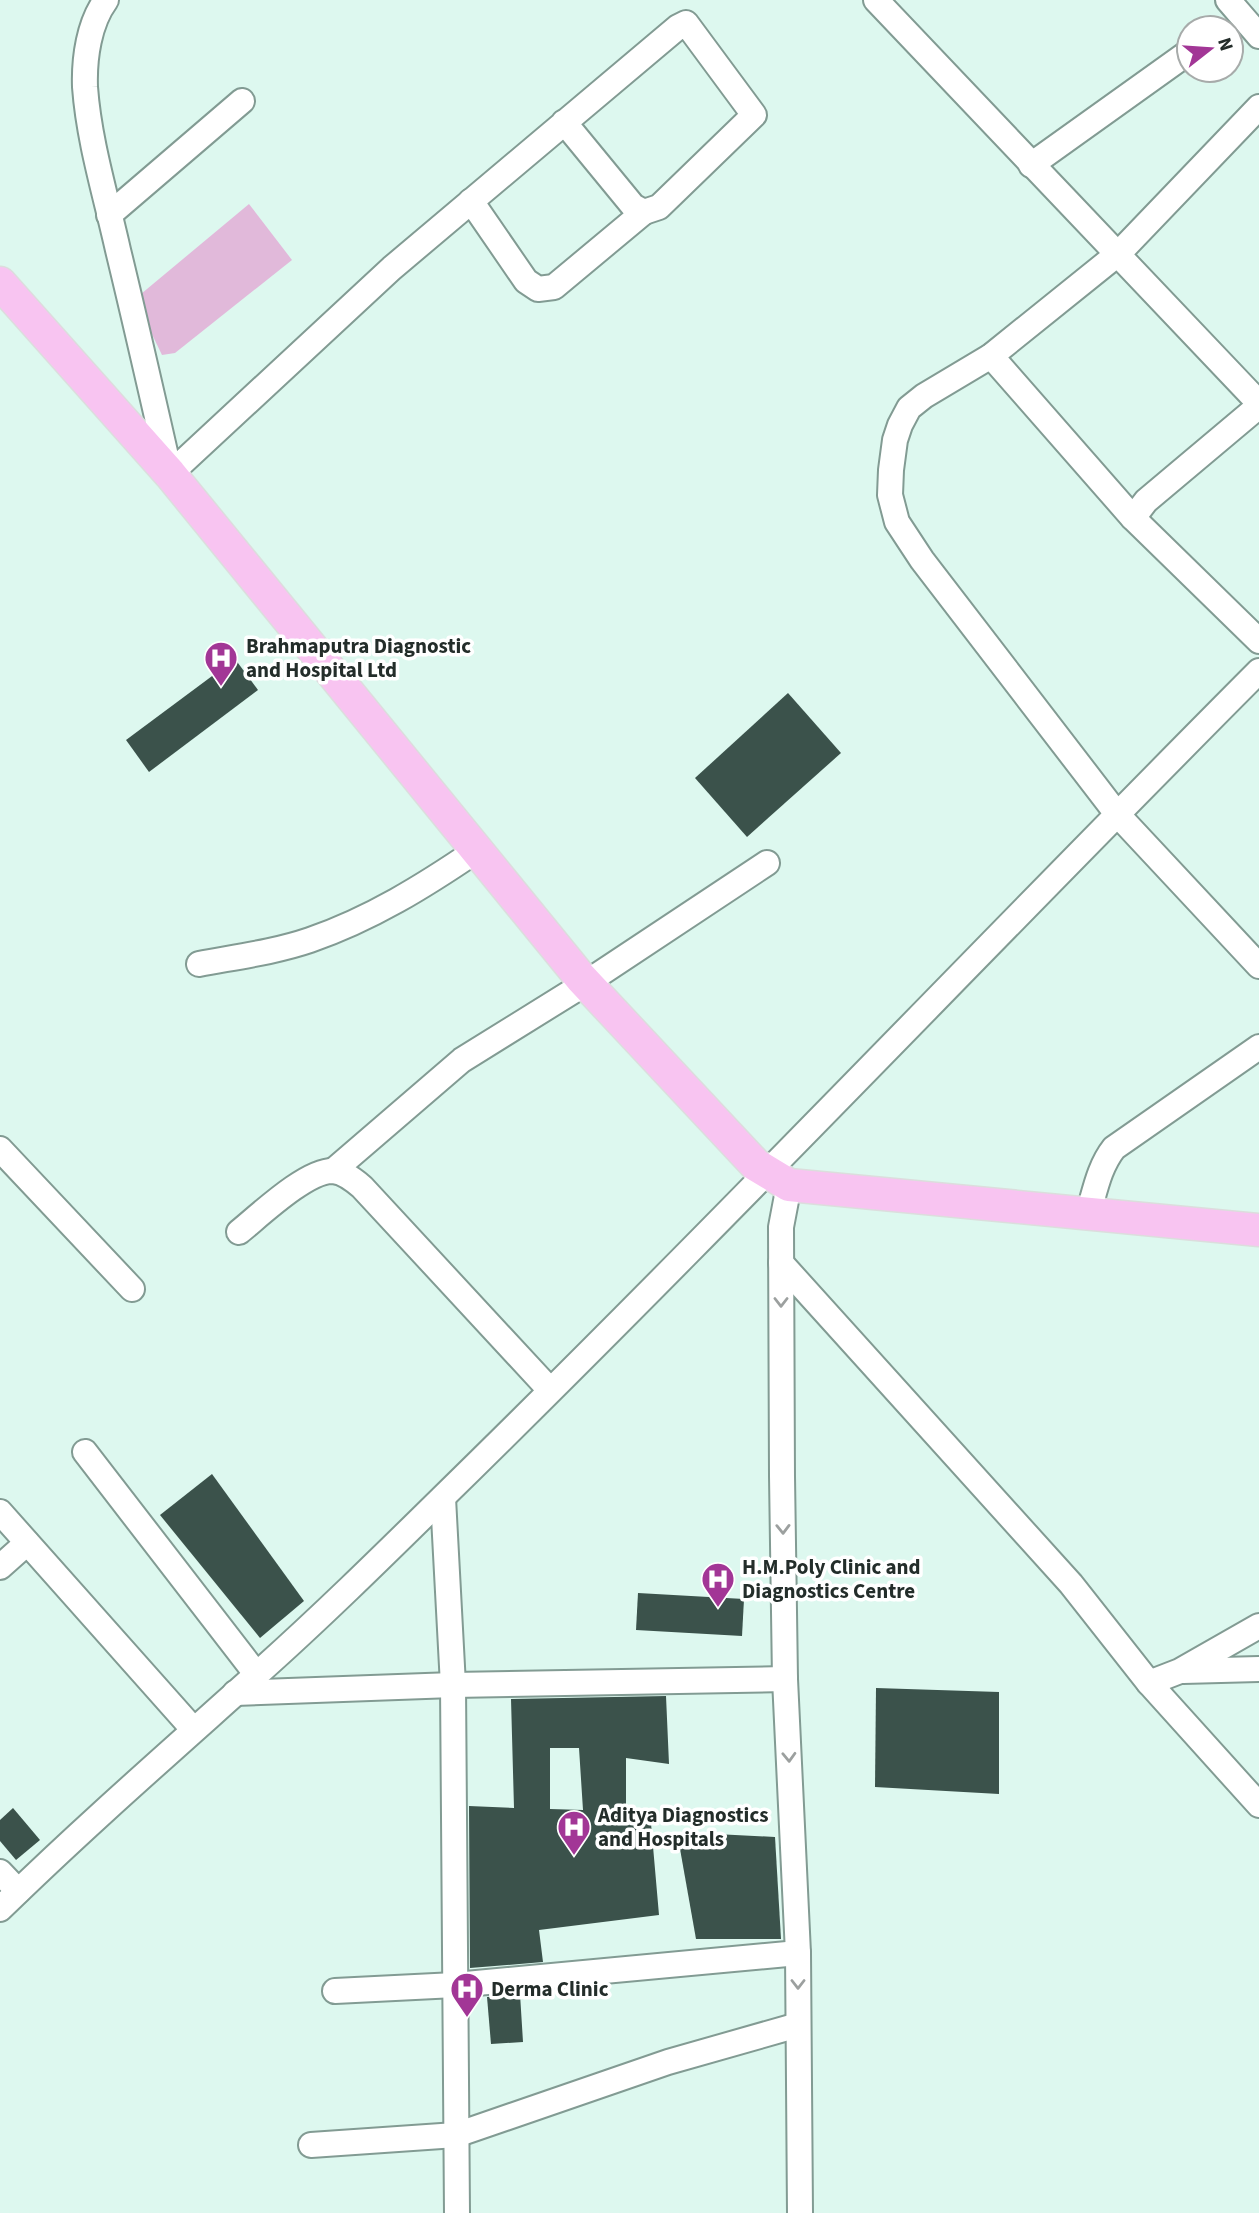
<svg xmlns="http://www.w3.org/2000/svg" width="1259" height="2213" viewBox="0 0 1259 2213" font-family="'Source Sans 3',sans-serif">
	<rect width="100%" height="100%" fill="#ddf8ef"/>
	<path fill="#e1b9da" d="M249,204l43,56 -117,93 -13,2 -27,-56z"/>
	<g fill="#3b524b" fill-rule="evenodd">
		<path d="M235,659l23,31 -109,82 -23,-32z"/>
		<path d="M788,693l53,60 -94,84 -52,-59z"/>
		<path d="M212,1474l92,127 -44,37 -100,-123z"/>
		<path d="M638,1593l106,6 -2,37 -106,-6z"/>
		<path d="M876,1688l123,4v102l-124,-7z"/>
		<path d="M666,1696l3,68 -43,-6v53l24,1 9,103 -120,15 4,32 -73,6 -1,-162 45,2 -3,-109zM550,1748h29l4,62 -33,-1z"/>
		<path d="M13,1808l27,32 -24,20 -16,-19v-21z"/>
		<path d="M677,1832l98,5 6,102h-85z"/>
		<path d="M520,1994l3,48 -32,2 -4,-47z"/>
	</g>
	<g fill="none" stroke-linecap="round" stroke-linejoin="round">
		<defs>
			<g id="minor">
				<path d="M106,0c-17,23 -22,58 -21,87 4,55 21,109 33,163 18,74 35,149 52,224l222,-206 286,-241 8,-4 68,92 -95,92 -15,5 -11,-6 -69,-84"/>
				<path d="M876,0c127,135 256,268 383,403"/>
				<path d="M1228,0l31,36"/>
				<path d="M1259,107l-140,146 -128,103 -67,40 -15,12 -9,17 -5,15 -4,30 -1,25 7,27 25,38 195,254 142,152"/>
				<path d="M1031,165l158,-113"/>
				<path d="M471,201l55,80 12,8 16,-2 90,-75"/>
				<path d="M109,215l133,-114"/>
				<path d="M991,356l142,162 126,123"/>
				<path d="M1133,518l13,-17 113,-95"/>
				<path d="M199,964c37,-7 76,-12 111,-24 61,-21 114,-54 167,-90"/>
				<path d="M0,1149l132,140"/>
				<path d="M333,1171l129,-111 124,-77 181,-120"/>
				<path d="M789,1185l-8,42 1,249 3,203 13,274 2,260"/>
				<path d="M1088,1214c7,-23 11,-47 26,-66l145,-101"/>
				<path d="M239,1232c21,-17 68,-62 94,-61 11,1 21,9 29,16l188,203"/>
				<path d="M781,1263l290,321 78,99 110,122"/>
				<path d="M85,1452l172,223"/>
				<path d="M443,1498l10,187 4,528"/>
				<path d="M0,1512l193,217"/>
				<path d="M0,1567l27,-24"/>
				<path d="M1183,1671l76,-2"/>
				<path d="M1149,1683l31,-12 79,-45"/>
				<path d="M235,1693l218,-8 332,-6"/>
				<path d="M0,1872l18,19"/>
				<path d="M0,1909c83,-81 170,-157 256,-234 63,-56 125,-117 186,-177 277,-271 544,-553 817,-827"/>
				<path d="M335,1991l120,-6 343,-32"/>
				<path d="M311,2145l145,-10 212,-73 130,-37"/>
			</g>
			<path id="major" d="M0,283l170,191 411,504 175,187 33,20 470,45"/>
		</defs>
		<use href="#minor" stroke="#829b93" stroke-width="28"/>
		<use href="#major" stroke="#dcdddd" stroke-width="35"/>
		<use href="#minor" stroke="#fff" stroke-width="24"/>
		<use href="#major" stroke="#f8c4f1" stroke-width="32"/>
	</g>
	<defs><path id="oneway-chevron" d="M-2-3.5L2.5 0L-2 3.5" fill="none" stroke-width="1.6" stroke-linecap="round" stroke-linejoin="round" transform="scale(1.75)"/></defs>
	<g stroke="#9ca09f">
		<use href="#oneway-chevron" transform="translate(781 1302) rotate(90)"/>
		<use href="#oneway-chevron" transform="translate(783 1529) rotate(89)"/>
		<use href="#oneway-chevron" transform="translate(789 1757) rotate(88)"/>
		<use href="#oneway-chevron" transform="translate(798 1984) rotate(90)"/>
	</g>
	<defs>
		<symbol id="hospital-pin" viewBox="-11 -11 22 30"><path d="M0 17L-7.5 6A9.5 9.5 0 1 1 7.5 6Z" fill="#a23696" stroke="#fff"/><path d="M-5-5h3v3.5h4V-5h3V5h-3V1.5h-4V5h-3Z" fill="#fff"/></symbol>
	</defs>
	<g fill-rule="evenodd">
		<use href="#hospital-pin" x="202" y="639" width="38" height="52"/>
		<use href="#hospital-pin" x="699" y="1560" width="38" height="52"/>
		<use href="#hospital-pin" x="555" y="1808" width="38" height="52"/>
		<use href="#hospital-pin" x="448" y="1970" width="38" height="52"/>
	</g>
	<g text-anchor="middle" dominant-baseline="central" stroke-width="7" stroke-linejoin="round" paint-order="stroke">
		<g font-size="21" font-weight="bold" fill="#232d2a" stroke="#fff" text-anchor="start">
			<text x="246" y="646">Brahmaputra Diagnostic<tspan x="246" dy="24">and Hospital Ltd</tspan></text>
			<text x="742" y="1567">H.M.Poly Clinic and<tspan x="742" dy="24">Diagnostics Centre</tspan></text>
			<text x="598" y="1815">Aditya Diagnostics<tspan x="598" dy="24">and Hospitals</tspan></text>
			<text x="491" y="1989">Derma Clinic</text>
		</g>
	</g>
	<g transform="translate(1210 49) rotate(73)"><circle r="33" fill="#ffffff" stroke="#a7abaa" stroke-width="2"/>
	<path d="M0-5L12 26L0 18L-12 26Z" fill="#a23696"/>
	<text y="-10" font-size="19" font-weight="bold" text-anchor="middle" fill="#232d2a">N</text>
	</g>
</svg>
